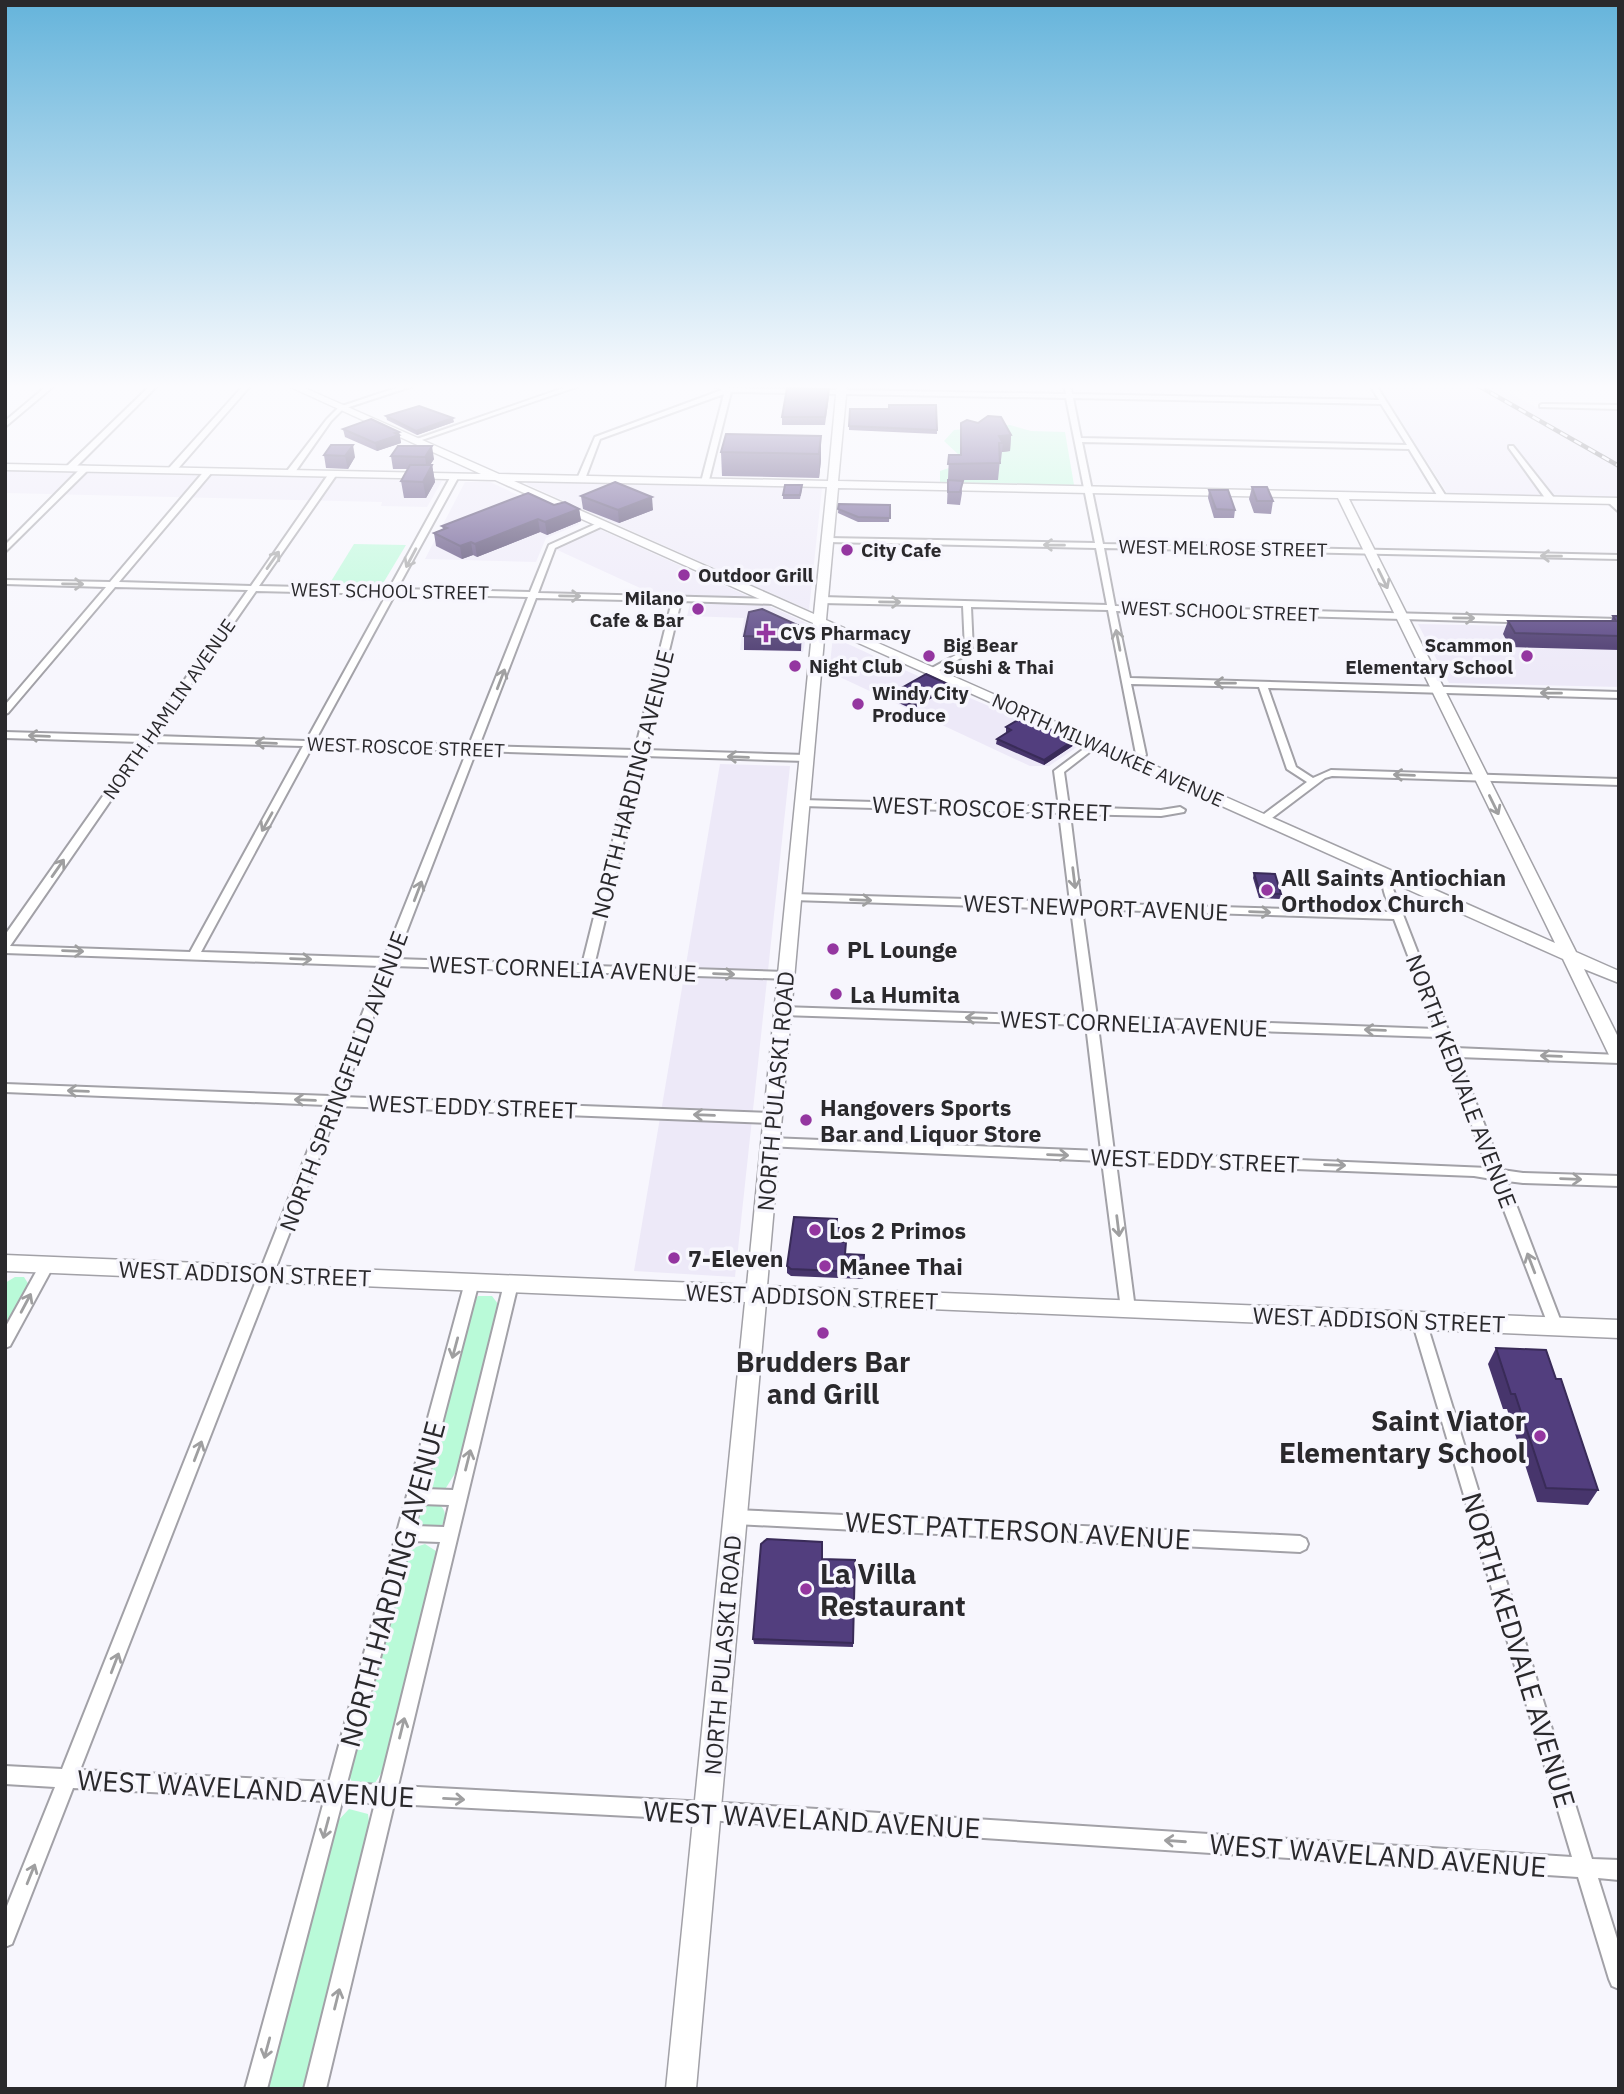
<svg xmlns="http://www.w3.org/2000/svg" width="1624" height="2094" viewBox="0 0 1624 2094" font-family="'IBM Plex Sans',sans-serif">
	<rect width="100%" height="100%" fill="#f7f6fd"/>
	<g fill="#ede9f8">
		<path d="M1377,385h118l43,23 81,2v88l-171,-4z"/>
		<path d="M5,470l437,11 -15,26 -46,-1 1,-4 -377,-9z"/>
		<path d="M465,482h25l90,42 -34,14 -10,24 -111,-3z"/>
		<path d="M528,482l294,6 -13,122 -283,-126z"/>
		<path d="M595,527l214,97 -6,28 -63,-2 4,-32 -57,-2 4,-16 -27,-1 -111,-51z"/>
		<path d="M1418,624l201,4v59l-170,-4z"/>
		<path d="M833,637l69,32 178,76 -31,21h-19l-201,-94z"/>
		<path d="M720,764l70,2 -55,511 -101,-6z"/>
	</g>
	<g fill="#b9fad8">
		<path d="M1010,425l21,6 34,1 9,53 -134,-3v-11l9,-3 10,-13 -15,-14 10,-11z"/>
		<path d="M354,544l52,1 -24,40 -52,-2z"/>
		<path d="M15,1277h9l5,8 -24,44v-46z"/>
		<path d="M478,1296h14l6,8 -39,163 -15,24 -11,1 -3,-3 -1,-15 43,-169z"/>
		<circle cx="431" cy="1516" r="14"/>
		<path d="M425,1544l11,7v7l-50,207 -11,18 -22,2 -5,-12 56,-215 6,-9z"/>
		<path d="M349,1809l19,5 1,8 -65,267h-38l67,-263z"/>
	</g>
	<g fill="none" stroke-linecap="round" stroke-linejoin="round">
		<defs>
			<g id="street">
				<path d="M48,385h7l-50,42v-6z"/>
				<path d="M151,385h7l-85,85h-6v-4z"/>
				<path d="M244,385h7l-76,87h-6v-4z"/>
				<path d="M405,385h11l-73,24 -12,12 -38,54h-6v-4l40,-52 12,-12z"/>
				<path d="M572,385h10l-166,57 -5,-1z"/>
				<path d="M713,385h9l7,3 337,6 -2,-9h6l2,9 307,6 -9,-15h6l71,113 -1,2h-6l-31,-51 -327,-7 21,102 516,11v4l-515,-11 11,58 504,13v6l-503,-14 14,67 489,14v6l-351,-10 28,79 17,11 18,-8 288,9v6l-287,-9 -7,2 -57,43h-8v-4l47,-35 -20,-13 -28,-82 -128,-3 15,71 -11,9h-6v-4l7,-6 -28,-144 -137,-3 2,44 -40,23 -3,-1v-4l35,-19 -2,-44 -141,-3 -4,-3 4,-3 285,8 -11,-57 -268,-6 -4,-2 4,-2 267,5 -29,-145 -335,-6 -23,92 -7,-2 23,-88 -124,45 -15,40 -7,2 -1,-2 18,-42 127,-47zM1073,398l308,6 26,41 -326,-7z"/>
				<path d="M1542,404l77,1v4l-79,-2v-2z"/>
				<path d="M1509,446h4l41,52v4h-6l-39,-54z"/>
				<path d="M83,466l7,2 -85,84v-7z"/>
				<path d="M206,469l7,2 -94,111 132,4 79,-114h3l4,2 -78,112 130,3 62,-113 4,-2 4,2 -62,113 133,3 19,-47 51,-23 4,2 -1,2 -48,22 -17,45 240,6v4l-3,1 -94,-3 -36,149 161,5 5,3 -5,3 -162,-5 -50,210 192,6 6,4 -2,3 -397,-13 -51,131 430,16 5,2 1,3 -1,3 -5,2 -433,-17 -259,664 249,12 136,-500 2,-4 5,-2 5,2 2,4 -54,207 28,1 51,-206 2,-4 5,-2 5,2 2,4 -120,502 309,16 865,55 -160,-536 2,-4 5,-2 5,2 2,4 166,538 27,1v20l-21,-2 21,67v44l-7,-3 -3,-7 -31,-102 -871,-57 -313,-16 -68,285h-22l71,-286 -33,-1 -75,287h-22l79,-288 -251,-13 -61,156 -7,3v-36l50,-124 -50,-3v-18l57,3 264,-664 -321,-13v-8l325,12 51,-130 -376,-13v-18l136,-193 -136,-4v-6l140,4 103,-146 -133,-3 -107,126 -3,1v-9l101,-118 -101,-3v-4l105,2zM256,591l131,3 -81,147 -151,-5zM395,594l133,3 -59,148 -154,-4zM536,598l136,3 -37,149 -156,-4zM151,742l152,4 -113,206 -180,-6zM312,747l155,4 -83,207 -183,-6zM476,751l158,5 -52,209 -186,-6zM421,1504l28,1 -5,22 -29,-1zM411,1541l29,1 -60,243 -33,-2z"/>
				<path d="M1609,499h6l4,6v7l-10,-9z"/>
				<path d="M1093,742l5,3 -2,2 -32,25 5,35 92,3 19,-3 5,3 -1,2 -23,4 -91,-2 11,89 310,9c-5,-14 -11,-27 -8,-41h8l2,18 62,159 164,7v8l-161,-6 44,113 21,3 96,3v10l-96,-3 -16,-2 56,146 -2,4 -5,2 -5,-2 -2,-4 -57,-148 -18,-3 -358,-14 19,147 -2,4 -5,2 -5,-2 -2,-4 -19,-148 -337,-15 -2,-3 2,-3 5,-2 331,13 -15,-126 -304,-10 -6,-4 6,-4 303,10 -14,-108 -278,-9 -5,-3 5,-3 277,8 -11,-89 -257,-7 -5,-3 5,-3 257,7 -5,-36zM1082,909l312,10 42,110 -339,-12zM1098,1026l341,11 49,131 -374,-16z"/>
				<path d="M47,1259l5,2 2,4 -44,81 -5,2v-20l37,-67z"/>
				<path d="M735,1510l565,26 6,3 2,5 -2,5 -6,3 -565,-28 -6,-2 -2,-5 2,-5z"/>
			</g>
			<path id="secondary" d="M286,385h12l201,89 329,7 9,-96h10l-9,96 781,17v6l-270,-5 227,453 43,19v12l-35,-14 35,70v24l-9,-6 -47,-98 -738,-331 -58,658 852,34v18l-853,-36 -70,787h-30l79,-787 -740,-31v-16l742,30 66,-662 -318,-143 -490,-10v-6l476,10zM514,481l313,6 -13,127zM838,488l500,10 217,445 -729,-323z"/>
		</defs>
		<use href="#street" stroke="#a2a1a7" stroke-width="4"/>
		<use href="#secondary" stroke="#a2a1a7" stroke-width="3"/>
		<use href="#street" fill="#fff" fill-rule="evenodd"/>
		<use href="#secondary" fill="#fff" fill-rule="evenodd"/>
		<defs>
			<path id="rail" d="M1477,385l142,81"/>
		</defs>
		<use href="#rail" stroke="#6a696d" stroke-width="4.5"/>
		<use href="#rail" stroke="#f7f6fd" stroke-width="2.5" stroke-dasharray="8" stroke-linecap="butt"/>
	</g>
	<g fill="#47356c">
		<path d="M829,396l-4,29h-43v-8z"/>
		<path d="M386,416l68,6 -37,13 -30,-15z"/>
		<path d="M961,423l50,12 -1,16 -8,1 -1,8h-1l-2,20h-37l1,13 -2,12 -13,-1 2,-49h11z"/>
		<path d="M849,426l88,4v4l-88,-4z"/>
		<path d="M343,429l56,3 2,11 -24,8 -32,-14z"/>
		<path d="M821,436v24l-2,18 -97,-2 -1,-24z"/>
		<path d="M398,446l36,13 -4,6h2l3,17 -9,16h-22l-3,-17 7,-12h-15l-2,-13z"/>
		<path d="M324,455l31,2 -7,12 -22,-1z"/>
		<path d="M1252,487l21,14 -2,13 -17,-1 -5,-14z"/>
		<path d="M802,489l-2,10h-17v-4z"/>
		<path d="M1209,490l26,20 -1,8h-20l-6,-20z"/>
		<path d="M581,496l72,14 -34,13 -36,-14z"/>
		<path d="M839,504l51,1 -1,17h-31l-20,-9z"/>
		<path d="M554,505l25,4 2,12 -34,14 -7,-3 -63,25 -4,-2 -11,4 -26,-13 -2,-13 9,-4 -1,-3z"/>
		<path d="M1613,616h6v34l-109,-3 -7,-13 5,-13h103z"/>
		<path d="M802,627l-1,24 -57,-1v-14z"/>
		<path d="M948,689l-36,20 -22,-10 1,-5z"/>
		<path d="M1006,727l68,18 -30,20 -48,-21 1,-5 10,-6 -1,-1z"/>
		<path d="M1254,873l27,21 -1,5 -21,-1 -6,-20z"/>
		<path d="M836,1228l9,26 19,1 -1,24 -72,-3 -4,-3v-7z"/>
		<path d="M1496,1348l102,142 -10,15 -51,-3 -30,-93h-4l-15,-45z"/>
		<path d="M822,1559l33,1 -2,87 -99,-3 -1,-5z"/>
	</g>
	<g fill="#392b58">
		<path d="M453,418l1,4 -37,13 -1,-4z"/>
		<path d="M399,432l2,11 -24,8 -2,-8z"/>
		<path d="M1011,435l-1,16 -8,1 1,-9h-4v-7z"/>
		<path d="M821,436v24l-2,18v-24z"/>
		<path d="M353,445l2,12 -7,12 -3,-13z"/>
		<path d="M432,446l2,13 -7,11 -2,-13z"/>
		<path d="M432,465l3,17 -9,16 -3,-16z"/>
		<path d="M652,497l1,13 -34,13 -1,-13z"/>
		<path d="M579,509l2,12 -34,14 -2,-13z"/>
		<path d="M538,519l2,13 -63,25 -2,-13z"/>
		<path d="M471,542l2,13 -11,4 -2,-13z"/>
		<path d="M948,684v5l-36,20v-4z"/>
		<path d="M1074,740v5l-30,20v-5z"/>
	</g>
	<g fill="#523e7e" stroke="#392b58" stroke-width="2">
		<path d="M787,388l42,1 -4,28h-43z"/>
		<path d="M889,405h47l1,25 -88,-4 1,-17h39z"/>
		<path d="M419,406l34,12 -37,13 -30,-15z"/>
		<path d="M988,416l13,1 10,18 -12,1 4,7h-4l1,20 -52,1 1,-9h12v-32l6,-3 11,3z"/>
		<path d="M371,419l28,13 -4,1 4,2 -24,8 -32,-14z"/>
		<path d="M726,434l95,2 -2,18 -98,-2z"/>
		<path d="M331,445h22l-8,11 -21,-1z"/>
		<path d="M398,446h34l-7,11 -34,-1z"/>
		<path d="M410,465h22l-9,17 -22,-1z"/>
		<path d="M948,480l15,1 -3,11h-12z"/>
		<path d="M615,482l37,15 -34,13 -37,-14z"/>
		<path d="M785,485h17l-2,10h-17z"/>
		<path d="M1252,487h15l6,14h-16z"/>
		<path d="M1209,490h19l7,20 -19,-1z"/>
		<path d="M528,493l26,12 11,-3 14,7 -34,13 -7,-3 -63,25 -4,-2 -11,4 -26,-13 13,-5 -5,-2z"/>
		<path d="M839,504l51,1v13l-32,-1 -20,-8z"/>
		<path d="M762,609l40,18 -1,11 -57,-2 5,-24z"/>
		<path d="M1613,616h6v20l-104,-3 -7,-12h108z"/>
		<path d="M926,674l22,10 -36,21 -21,-11z"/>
		<path d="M1023,717l51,23 -30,20 -47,-21 14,-9 -5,-3z"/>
		<path d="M1254,873l21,1 6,20 -21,-1z"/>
		<path d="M794,1217l43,2 -1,9h5l1,14h4l-1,12 19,1 -1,17 -72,-3 -4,-3z"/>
		<path d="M1496,1348l50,2 10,29h5l37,111 -52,-2 -31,-94h-4z"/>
		<path d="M767,1539l55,3v17l33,1 -2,83 -100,-4 8,-95z"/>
	</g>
	<defs><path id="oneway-shaft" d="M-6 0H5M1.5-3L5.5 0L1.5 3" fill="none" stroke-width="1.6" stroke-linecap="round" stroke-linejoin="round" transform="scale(1.75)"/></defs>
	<g stroke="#9f9fa0">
		<use href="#oneway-shaft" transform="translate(1054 545) rotate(-179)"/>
		<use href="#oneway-shaft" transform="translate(1551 556) rotate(-179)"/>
		<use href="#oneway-shaft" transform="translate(411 558) rotate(118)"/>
		<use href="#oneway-shaft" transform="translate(273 560) rotate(-55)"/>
		<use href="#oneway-shaft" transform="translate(1383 579) rotate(64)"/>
		<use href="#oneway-shaft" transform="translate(73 584) rotate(1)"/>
		<use href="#oneway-shaft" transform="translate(570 596) rotate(1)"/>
		<use href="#oneway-shaft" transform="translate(890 602) rotate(1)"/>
		<use href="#oneway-shaft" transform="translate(1464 618) rotate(1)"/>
		<use href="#oneway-shaft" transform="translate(1118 640) rotate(-101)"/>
		<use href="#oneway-shaft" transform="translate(501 679) rotate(-69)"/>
		<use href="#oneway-shaft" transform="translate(1225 683) rotate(-179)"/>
		<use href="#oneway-shaft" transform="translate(1551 693) rotate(-179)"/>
		<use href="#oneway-shaft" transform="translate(39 736) rotate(-178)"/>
		<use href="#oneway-shaft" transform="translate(266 743) rotate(-178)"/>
		<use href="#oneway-shaft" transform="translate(738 757) rotate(-178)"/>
		<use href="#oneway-shaft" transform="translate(1404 775) rotate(-178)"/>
		<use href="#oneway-shaft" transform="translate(1494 805) rotate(64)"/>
		<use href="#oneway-shaft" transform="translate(267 822) rotate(119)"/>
		<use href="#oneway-shaft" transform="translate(58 868) rotate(-55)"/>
		<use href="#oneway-shaft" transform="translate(1074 878) rotate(83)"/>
		<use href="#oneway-shaft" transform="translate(418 891) rotate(-69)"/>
		<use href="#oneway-shaft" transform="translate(861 900) rotate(2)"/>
		<use href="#oneway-shaft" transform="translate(1260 912) rotate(2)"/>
		<use href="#oneway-shaft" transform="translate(73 951) rotate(2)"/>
		<use href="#oneway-shaft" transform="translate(301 959) rotate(2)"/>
		<use href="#oneway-shaft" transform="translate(724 974) rotate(2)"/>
		<use href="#oneway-shaft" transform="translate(976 1018) rotate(-178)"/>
		<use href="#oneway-shaft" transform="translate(1375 1030) rotate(-178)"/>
		<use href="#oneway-shaft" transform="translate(1551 1056) rotate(-178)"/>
		<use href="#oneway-shaft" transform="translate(78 1091) rotate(-178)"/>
		<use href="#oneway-shaft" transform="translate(305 1100) rotate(-178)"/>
		<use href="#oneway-shaft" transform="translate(704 1115) rotate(-178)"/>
		<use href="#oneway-shaft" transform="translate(1058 1155) rotate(2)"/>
		<use href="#oneway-shaft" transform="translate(1335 1165) rotate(2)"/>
		<use href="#oneway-shaft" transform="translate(1571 1179) rotate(2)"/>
		<use href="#oneway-shaft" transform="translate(1118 1226) rotate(83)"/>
		<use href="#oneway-shaft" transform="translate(1531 1263) rotate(-111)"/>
		<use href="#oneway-shaft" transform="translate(26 1303) rotate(-62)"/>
		<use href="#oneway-shaft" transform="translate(455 1348) rotate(105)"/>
		<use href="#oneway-shaft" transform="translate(198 1451) rotate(-69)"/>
		<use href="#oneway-shaft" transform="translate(468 1460) rotate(-76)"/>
		<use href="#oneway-shaft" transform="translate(115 1663) rotate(-69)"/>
		<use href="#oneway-shaft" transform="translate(402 1728) rotate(-76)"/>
		<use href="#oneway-shaft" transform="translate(454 1799) rotate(3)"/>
		<use href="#oneway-shaft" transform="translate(326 1828) rotate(105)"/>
		<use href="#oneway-shaft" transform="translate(1175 1841) rotate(-176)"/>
		<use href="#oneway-shaft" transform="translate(31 1874) rotate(-68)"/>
		<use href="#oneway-shaft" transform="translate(337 1999) rotate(-76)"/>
		<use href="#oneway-shaft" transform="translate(267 2048) rotate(105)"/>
	</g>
	<linearGradient id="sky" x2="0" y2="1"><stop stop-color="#65b4db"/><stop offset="0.57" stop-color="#fbfbfe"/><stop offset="1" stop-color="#fbfbfe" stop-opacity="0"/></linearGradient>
	<rect width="1624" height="678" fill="url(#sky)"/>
	<g fill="#9436a0" stroke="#f7f6fd" stroke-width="2.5">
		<circle cx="847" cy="550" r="7"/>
		<circle cx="684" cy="575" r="7"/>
		<circle cx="698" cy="609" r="7"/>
		<path d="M762.5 622.5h7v7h7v7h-7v7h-7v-7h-7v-7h7z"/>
		<circle cx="929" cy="656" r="7"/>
		<circle cx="1527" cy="656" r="7"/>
		<circle cx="795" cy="666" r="7"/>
		<circle cx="858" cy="704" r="7"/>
		<circle cx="1267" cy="890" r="7"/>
		<circle cx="833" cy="949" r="7"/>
		<circle cx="836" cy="994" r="7"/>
		<circle cx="806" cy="1120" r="7"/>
		<circle cx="815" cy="1230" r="7"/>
		<circle cx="674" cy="1258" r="7"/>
		<circle cx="825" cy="1266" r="7"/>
		<circle cx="823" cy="1333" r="7"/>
		<circle cx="1540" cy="1436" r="7"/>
		<circle cx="806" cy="1589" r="7"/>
	</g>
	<g text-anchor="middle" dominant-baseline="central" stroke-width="7" stroke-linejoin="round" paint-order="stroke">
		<g font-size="19" fill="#2a292c" stroke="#f7f6fd">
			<text transform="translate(1223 548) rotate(1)">WEST MELROSE STREET</text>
			<text transform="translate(390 591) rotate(1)">WEST SCHOOL STREET</text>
			<text transform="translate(1220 611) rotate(2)">WEST SCHOOL STREET</text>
			<text transform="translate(169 709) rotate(-55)">NORTH HAMLIN AVENUE</text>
			<text transform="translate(406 747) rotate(2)">WEST ROSCOE STREET</text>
			<text transform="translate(1108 750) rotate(24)">NORTH MILWAUKEE AVENUE</text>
		</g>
		<g font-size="19" font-weight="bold" fill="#2a292c" stroke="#f7f6fd" text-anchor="start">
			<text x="861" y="550">City Cafe</text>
			<text x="698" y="575">Outdoor Grill</text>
			<text x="684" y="598" text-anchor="end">Milano<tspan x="684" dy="22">Cafe &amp; Bar</tspan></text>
			<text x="780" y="633">CVS Pharmacy</text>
			<text x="943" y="645">Big Bear<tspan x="943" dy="22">Sushi &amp; Thai</tspan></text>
			<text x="1513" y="645" text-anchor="end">Scammon<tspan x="1513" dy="22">Elementary School</tspan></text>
			<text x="809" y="666">Night Club</text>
			<text x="872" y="693">Windy City<tspan x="872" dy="22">Produce</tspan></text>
		</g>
		<g font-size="23" fill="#2a292c" stroke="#f7f6fd">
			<text transform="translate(632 784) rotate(-76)">NORTH HARDING AVENUE</text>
			<text transform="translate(992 808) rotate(2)">WEST ROSCOE STREET</text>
			<text transform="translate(1096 907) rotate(2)">WEST NEWPORT AVENUE</text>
			<text transform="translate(563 968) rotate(2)">WEST CORNELIA AVENUE</text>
			<text transform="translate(1134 1023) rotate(2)">WEST CORNELIA AVENUE</text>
			<text transform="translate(343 1081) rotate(-69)">NORTH SPRINGFIELD AVENUE</text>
			<text transform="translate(1462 1081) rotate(69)">NORTH KEDVALE AVENUE</text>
			<text transform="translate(775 1091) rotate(-85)">NORTH PULASKI ROAD</text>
			<text transform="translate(473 1106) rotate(2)">WEST EDDY STREET</text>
			<text transform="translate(1195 1160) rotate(2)">WEST EDDY STREET</text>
			<text transform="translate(245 1273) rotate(2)">WEST ADDISON STREET</text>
			<text transform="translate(812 1296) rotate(2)">WEST ADDISON STREET</text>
			<text transform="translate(1379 1319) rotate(2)">WEST ADDISON STREET</text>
			<text transform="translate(722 1655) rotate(-85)">NORTH PULASKI ROAD</text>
		</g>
		<g font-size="23" font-weight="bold" fill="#2a292c" stroke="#f7f6fd" text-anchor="start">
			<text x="1281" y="877">All Saints Antiochian<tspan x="1281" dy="26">Orthodox Church</tspan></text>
			<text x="847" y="949">PL Lounge</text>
			<text x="850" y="994">La Humita</text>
			<text x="820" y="1107">Hangovers Sports<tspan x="820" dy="26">Bar and Liquor Store</tspan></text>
			<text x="829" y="1230">Los 2 Primos</text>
			<text x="688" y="1258">7-Eleven</text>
			<text x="839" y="1266">Manee Thai</text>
		</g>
		<g font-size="28" font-weight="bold" fill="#2a292c" stroke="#f7f6fd">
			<text x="823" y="1361">Brudders Bar<tspan x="823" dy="32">and Grill</tspan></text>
			<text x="1526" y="1420" text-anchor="end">Saint Viator<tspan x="1526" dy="32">Elementary School</tspan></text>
			<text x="820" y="1573" text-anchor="start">La Villa<tspan x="820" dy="32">Restaurant</tspan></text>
		</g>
		<g font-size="28" fill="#2a292c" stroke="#f7f6fd">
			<text transform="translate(1018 1530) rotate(3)">WEST PATTERSON AVENUE</text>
			<text transform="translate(392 1584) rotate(-75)">NORTH HARDING AVENUE</text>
			<text transform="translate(1519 1650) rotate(73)">NORTH KEDVALE AVENUE</text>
			<text transform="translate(246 1788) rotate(3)">WEST WAVELAND AVENUE</text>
			<text transform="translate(812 1819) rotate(3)">WEST WAVELAND AVENUE</text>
			<text transform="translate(1378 1855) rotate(4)">WEST WAVELAND AVENUE</text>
		</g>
	</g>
	<rect width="1624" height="2094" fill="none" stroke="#2a292c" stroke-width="14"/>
</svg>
